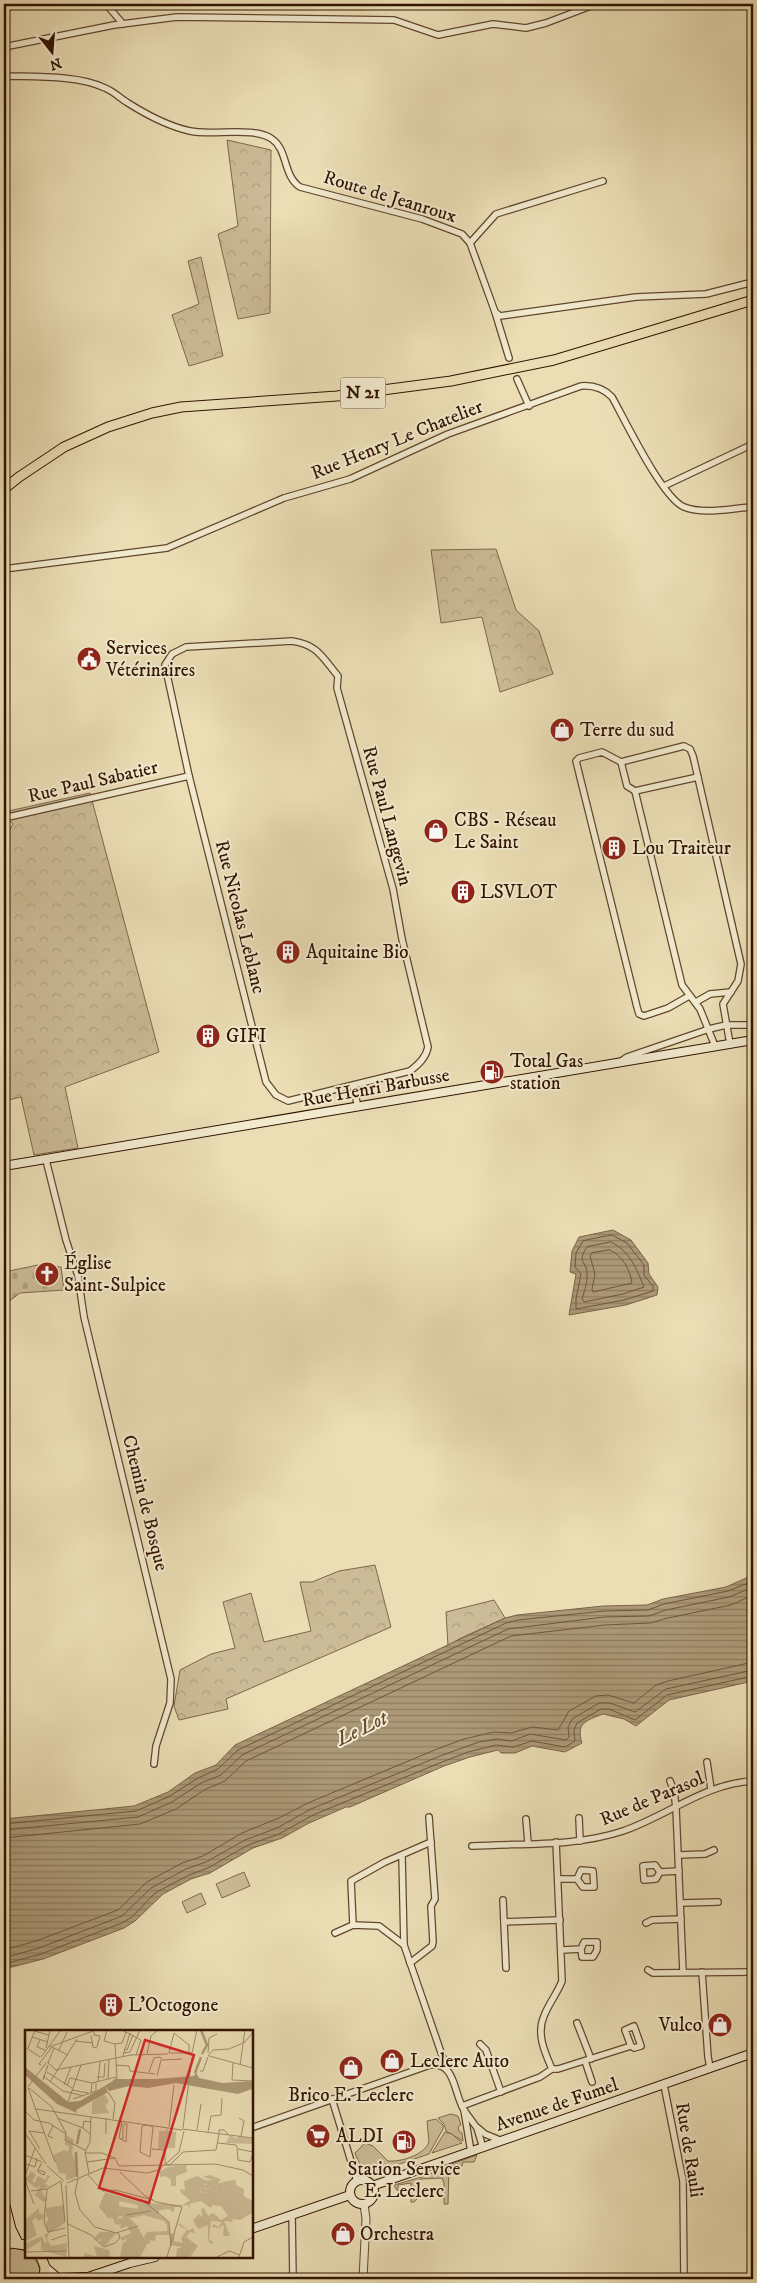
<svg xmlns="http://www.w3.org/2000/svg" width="757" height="2283" viewBox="0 0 757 2283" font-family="'IM FELL DW Pica',serif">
	<defs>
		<pattern id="forest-crowns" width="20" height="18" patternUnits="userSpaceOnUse" patternTransform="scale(1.25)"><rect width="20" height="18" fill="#cbbb96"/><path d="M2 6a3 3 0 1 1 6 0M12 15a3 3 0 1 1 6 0" fill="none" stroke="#afa080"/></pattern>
		<pattern id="cemetery-stones" width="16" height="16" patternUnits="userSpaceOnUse" patternTransform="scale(1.25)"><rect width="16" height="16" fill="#cbbb96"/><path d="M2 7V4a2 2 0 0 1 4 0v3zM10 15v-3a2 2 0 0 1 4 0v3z" fill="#afa080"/></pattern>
		<pattern id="water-rules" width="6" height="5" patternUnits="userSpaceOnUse" patternTransform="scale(1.25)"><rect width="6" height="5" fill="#ac9977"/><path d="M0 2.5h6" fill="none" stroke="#8d7c5f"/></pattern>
	</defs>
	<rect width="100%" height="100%" fill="#ebdeb5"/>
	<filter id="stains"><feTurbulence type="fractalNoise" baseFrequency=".004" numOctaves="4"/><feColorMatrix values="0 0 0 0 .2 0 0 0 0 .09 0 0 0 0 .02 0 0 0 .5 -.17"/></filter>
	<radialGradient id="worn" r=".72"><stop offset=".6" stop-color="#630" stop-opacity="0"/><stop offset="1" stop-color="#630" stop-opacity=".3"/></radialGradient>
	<g fill="#cbbb96" stroke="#7e674b">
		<path d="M244,1872l6,14 -28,12 -6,-14z"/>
		<path d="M201,1893l5,11 -19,9 -5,-11z"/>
		<path d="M451,2114l7,2 3,9 -3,2 1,4 3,2 1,8 -17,-10 -2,-7 -6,-6z"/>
		<path d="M436,2119l7,6v4l-14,25 -41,14 -2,5c-19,5 -25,-4 -31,-20l10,-10 8,3 15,15c14,1 36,-6 41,-19l-2,-21z"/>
		<path d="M445,2132l7,2 10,9 -30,10z"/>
		<path d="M477,2155l-3,7h-11l-1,4 -13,1 -1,37h-4v-21l-2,-5 -21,1 -3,3 -1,17 -3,3h-3v-19l-13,2v6l-2,-2 -2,-4 35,-10 11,-7z"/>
		<path d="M14,2248l12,3v6h7c6,7 8,13 6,22h-35v-27z"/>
	</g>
	<g fill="url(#forest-crowns)" stroke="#7e674b">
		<path d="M227,140l44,10 -1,163 -32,6 -20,-85 20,-8z"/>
		<path d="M201,257l22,99 -34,10 -17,-51 27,-11 -11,-43z"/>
		<path d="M496,549l20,61 23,21 14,43 -53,18 -18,-75 -41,6 -10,-73z"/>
		<path d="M90,793l69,259 -94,35 13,61 -44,7 -13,-58 -17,4v-261l9,-16 -9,-9v-3z"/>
		<path d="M375,1565l16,62 -165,72 2,10 -49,11 -5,-14 6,-36 31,-16 24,-6 -12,-46 28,-9 13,49 47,-11 -11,-49h12l27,-11z"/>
		<path d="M494,1600l11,18 -46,21 -11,7 -2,-34z"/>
	</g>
	<path fill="url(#cemetery-stones)" stroke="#7e674b" d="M38,1265l23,2 3,23 -44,3 -16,12v-33z"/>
	<g fill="url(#water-rules)" stroke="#7b6347">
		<path d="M613,1230l18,10 17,23 1,11 9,13 -1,8 -31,10 -57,10 7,-41 -6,-2 2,-21 7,-14z"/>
		<path d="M753,1575v106l-84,19 -33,26 -12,-7 -21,-5c-18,7 -27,9 -21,29l-17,9 -33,-6 -17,7h-14l-3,-3 -28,7 -26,9 -94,41h-4l-37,16 -27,15 -29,10 -43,25 -19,6 -28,15 -28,27 -11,7 -81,31 -39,10v-150l130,-13 34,-14 27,-19 21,-8 19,-20 270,-127 12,-3 86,-9 44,-1 16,-6 63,-12z"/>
	</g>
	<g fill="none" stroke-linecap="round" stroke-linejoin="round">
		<g stroke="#6e563c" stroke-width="1">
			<path d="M612,1235l15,8 17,22v10l9,11v5l-29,9 -48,9v-10l5,-25 -6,-7 1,-14 7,-12z"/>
			<path d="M611,1242c19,9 26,28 33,45l-21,7 -39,8 -2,-3c2,-8 6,-17 5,-25 0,-13 -11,-11 0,-27z"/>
			<path d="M610,1250c13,6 20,20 22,33l-39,9 -1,-3 3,-15 -5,-18 2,-3z"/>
			<path d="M4,1824l132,-13 34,-15 28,-18 20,-9 20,-19 268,-127 12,-3 86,-9 44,-1 16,-6 64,-13 25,-10"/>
			<path d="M4,1830l134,-13 34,-15 29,-19 20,-8 21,-20 266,-126 96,-12 45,-1 17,-6 63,-13 24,-10"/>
			<path d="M4,1838l136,-14 36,-15 28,-19 21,-9 21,-20 265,-125 94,-11 45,-2 18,-5 63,-13 22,-10"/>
			<path d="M4,1950l32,-9 82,-31 29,-28 35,-19 21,-7 39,-23 37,-15 29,-15 129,-54 27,-10 30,-7 17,1 21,-6 26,3 11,-19 27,-15 12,-1 26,8 22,-18 12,-4 85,-19"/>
			<path d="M4,1958l35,-10 83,-32 29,-28 35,-19 20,-7 39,-22 32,-12 34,-19 129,-53 39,-14 18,-3 15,2 18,-7 36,6 3,-3 -1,-10 4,-8 27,-16h11l25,9 31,-23 87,-19"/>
			<path d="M4,1964l37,-10 81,-31 10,-6 23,-24 34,-18 19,-7 40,-23 31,-11 34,-19 129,-53 26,-10 28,-7 17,2 19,-6 33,6 10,-6 -1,-11 3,-7 24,-14h8l26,11 32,-25 86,-19"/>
		</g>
		<defs>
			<g id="minor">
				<path d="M106,4l17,20"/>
				<path d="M4,47l110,-22 63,-8 217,3 44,15 55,-11 33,4 20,-5 50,-19"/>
				<path d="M4,76c30,1 74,-1 101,12 8,3 15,10 23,15 19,12 39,23 62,28 22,5 64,-5 82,8 16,11 11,37 28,48l122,32 40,15 8,9 25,69 5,4 136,-19 70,-3 47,-12"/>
				<path d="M470,243l26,-29 107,-33"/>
				<path d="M495,312l14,46"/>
				<path d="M517,379l12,27"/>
				<path d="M664,486l89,-42"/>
				<path d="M4,569l163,-21 117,-50 66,-19 98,-45 133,-48c12,-1 22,2 31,11 13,23 50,101 72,110 20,8 48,1 69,0"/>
				<path d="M292,641c26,4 30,16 46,35l-1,12 56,201 9,50 26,108c-2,11 -10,18 -18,24l-122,30 -12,-6 -10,-13 -77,-306 -24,-111 7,-11 14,-7z"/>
				<path d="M621,762l63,-16 6,3 3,7 48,208 -3,17 -15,23 7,40"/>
				<path d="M621,762l-19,-10 -23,6 -3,3 61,246 2,7 5,2 24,-8 21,-12"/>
				<path d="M621,762l6,24 8,5"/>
				<path d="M698,777l-63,14 47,194 18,24 15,37"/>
				<path d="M4,818l185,-42"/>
				<path d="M696,1002l14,-8 21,-2"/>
				<path d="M620,1062l7,-5 82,-28 17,-4h27"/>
				<path d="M353,1086l5,21"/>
				<path d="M46,1160l20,80 12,36 6,41 87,362 -1,24 -14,43 -2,18"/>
				<path d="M707,1762l4,27"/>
				<path d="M670,1781l4,10 2,17 7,164"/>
				<path d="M579,1818l1,23"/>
				<path d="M526,1819l2,24"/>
				<path d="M472,1846c50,-3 103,1 151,-15 44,-15 83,-48 130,-50"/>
				<path d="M679,1855l26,-1 9,-4"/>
				<path d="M402,1856l2,89"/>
				<path d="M660,1872l-4,7 -12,1 -1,-14 12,-1 5,7 19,-1"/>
				<path d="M558,1879h19l6,8h11l-1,-16 -12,-1 -4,9"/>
				<path d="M503,1900l3,68"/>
				<path d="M681,1903l37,-1"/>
				<path d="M504,1922l56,-2"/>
				<path d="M646,1923l6,-3 29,-1"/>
				<path d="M353,1925l-2,-44 34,-19 46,-20"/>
				<path d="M335,1933l18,-8 26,1 25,19 42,122"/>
				<path d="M562,1950l19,-1 1,8h11l4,-7v-8h-13l-3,7"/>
				<path d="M410,1963l22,-17 1,-4 -2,-36 4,-7 -6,-82"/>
				<path d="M648,1970l5,3 100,-1"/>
				<path d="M702,1972l6,85 2,11"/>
				<path d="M577,2023l14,36"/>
				<path d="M480,2044l6,6 15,42"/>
				<path d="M585,2061l7,21"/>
				<path d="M552,2069h6l73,-23 -6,-16 9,-4 7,20 -7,2 -3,-2"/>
				<path d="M664,2085l19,96 1,98"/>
				<path d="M332,2099l25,82"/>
				<path d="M462,2106l78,-29 12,-8c-7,-16 -16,-35 -8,-53 5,-13 13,-22 18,-35l-6,-139"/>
				<path d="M251,2128l179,-63c26,-3 23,27 34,45"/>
				<path d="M478,2128l7,6 17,7"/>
				<path d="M471,2152l-7,-42 13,18 6,20"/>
				<path d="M292,2214l1,65"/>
			</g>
			<path id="tertiary" d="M363,2279l3,-60 -2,-15"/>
			<g id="secondary">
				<path d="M4,1166l749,-126"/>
				<circle cx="362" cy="2192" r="12"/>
				<path d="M372,2186l381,-133"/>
				<path d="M251,2229l99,-34"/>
				<path d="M45,2267l13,11 27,-1"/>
				<path d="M82,2279l48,-16 25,-6"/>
			</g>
			<g id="primary">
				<path d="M4,489l15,-12 45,-30 44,-20 44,-14 29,-6 156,-11 114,-15 103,-21 199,-60"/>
				<path d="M4,2202l7,27 7,14"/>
				<path d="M4,2246l7,-3 15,2"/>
				<path d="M41,2257l4,10 -1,12"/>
			</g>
		</defs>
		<use href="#minor" stroke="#60462d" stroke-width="8"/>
		<use href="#tertiary" stroke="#60462d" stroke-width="9"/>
		<use href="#secondary" stroke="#311300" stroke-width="10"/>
		<use href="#primary" stroke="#311300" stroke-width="11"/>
		<use href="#minor" stroke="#f2eacf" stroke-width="5.5"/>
		<use href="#tertiary" stroke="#f2eacf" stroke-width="7"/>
		<use href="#secondary" stroke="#f2eacf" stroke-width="8"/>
		<use href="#primary" stroke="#ebdeb5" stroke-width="9"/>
	</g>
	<defs>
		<symbol id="civic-disc" viewBox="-11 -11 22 22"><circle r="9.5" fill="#8f2418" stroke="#f2eacf"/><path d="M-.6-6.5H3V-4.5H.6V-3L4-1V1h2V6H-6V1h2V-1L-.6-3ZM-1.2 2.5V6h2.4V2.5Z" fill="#fff"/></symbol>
		<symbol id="shop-disc" viewBox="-11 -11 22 22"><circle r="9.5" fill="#8f2418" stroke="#f2eacf"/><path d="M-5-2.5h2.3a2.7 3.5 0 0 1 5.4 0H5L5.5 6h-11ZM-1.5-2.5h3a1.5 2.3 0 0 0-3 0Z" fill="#fff"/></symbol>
		<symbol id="building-disc" viewBox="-11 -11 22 22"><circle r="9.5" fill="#8f2418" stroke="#f2eacf"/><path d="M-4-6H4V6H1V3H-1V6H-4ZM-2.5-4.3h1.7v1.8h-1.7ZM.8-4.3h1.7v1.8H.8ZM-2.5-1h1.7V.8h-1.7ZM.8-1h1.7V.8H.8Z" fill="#fff"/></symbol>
		<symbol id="fuel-disc" viewBox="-11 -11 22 22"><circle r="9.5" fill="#8f2418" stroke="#f2eacf"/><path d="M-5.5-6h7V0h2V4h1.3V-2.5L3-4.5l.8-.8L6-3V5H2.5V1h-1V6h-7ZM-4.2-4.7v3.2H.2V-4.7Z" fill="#fff"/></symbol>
		<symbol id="church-disc" viewBox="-11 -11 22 22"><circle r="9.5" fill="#8f2418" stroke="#f2eacf"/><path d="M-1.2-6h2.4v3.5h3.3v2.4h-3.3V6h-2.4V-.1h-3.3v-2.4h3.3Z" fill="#fff"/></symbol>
		<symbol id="supermarket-disc" viewBox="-11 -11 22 22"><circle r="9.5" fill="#8f2418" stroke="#f2eacf"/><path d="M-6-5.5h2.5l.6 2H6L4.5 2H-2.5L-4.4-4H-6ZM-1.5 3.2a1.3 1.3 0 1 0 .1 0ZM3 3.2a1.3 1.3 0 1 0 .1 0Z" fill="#fff"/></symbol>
	</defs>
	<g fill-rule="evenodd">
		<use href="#civic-disc" x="75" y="645" width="28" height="28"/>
		<use href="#shop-disc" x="548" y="716" width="28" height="28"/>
		<use href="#shop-disc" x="422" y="817" width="28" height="28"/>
		<use href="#building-disc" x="600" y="834" width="28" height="28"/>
		<use href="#building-disc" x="449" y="878" width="28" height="28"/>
		<use href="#building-disc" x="274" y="938" width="28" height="28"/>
		<use href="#building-disc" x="194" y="1022" width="28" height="28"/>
		<use href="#fuel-disc" x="478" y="1058" width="28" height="28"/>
		<use href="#church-disc" x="33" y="1260" width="28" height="28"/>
		<use href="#building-disc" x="97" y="1991" width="28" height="28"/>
		<use href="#shop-disc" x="706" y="2011" width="28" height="28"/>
		<use href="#shop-disc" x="378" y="2047" width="28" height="28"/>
		<use href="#shop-disc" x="337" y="2054" width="28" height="28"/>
		<use href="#supermarket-disc" x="304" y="2122" width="28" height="28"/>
		<use href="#fuel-disc" x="390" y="2128" width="28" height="28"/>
		<use href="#shop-disc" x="329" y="2220" width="28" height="28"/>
	</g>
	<g text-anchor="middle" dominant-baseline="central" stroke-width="4" stroke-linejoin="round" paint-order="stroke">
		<rect fill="#f2eacf" stroke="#6b543e" stroke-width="1" x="340.5" y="377.5" width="45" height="31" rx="4"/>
		<g font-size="18" font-weight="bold" fill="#311300">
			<text x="363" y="393">N 21</text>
		</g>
		<g font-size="19" fill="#311300" stroke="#f2eacf">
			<text transform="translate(390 197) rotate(17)">Route de Jeanroux</text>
			<text transform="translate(397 440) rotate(-22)">Rue Henry Le Chatelier</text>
			<text transform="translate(93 782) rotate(-13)">Rue Paul Sabatier</text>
			<text transform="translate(387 816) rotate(75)">Rue Paul Langevin</text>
			<text transform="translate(240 917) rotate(76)">Rue Nicolas Leblanc</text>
			<text transform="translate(376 1088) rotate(-10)">Rue Henri Barbusse</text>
			<text transform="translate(145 1503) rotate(76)">Chemin de Bosque</text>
			<text transform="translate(652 1799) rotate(-23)">Rue de Parasol</text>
			<text transform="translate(557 2105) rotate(-19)">Avenue de Fumel</text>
			<text transform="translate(689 2150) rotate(81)">Rue de Rauli</text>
		</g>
		<g font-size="19" fill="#311300" stroke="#f2eacf" text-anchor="start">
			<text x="106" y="648">Services<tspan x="106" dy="22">Vétérinaires</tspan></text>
			<text x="580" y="730">Terre du sud</text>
			<text x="454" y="820">CBS - Réseau<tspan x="454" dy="22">Le Saint</tspan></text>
			<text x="632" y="848">Lou Traiteur</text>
			<text x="480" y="892">LSVLOT</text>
			<text x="306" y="952">Aquitaine Bio</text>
			<text x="226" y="1036">GIFI</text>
			<text x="510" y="1061">Total Gas<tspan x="510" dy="22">station</tspan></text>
			<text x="64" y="1263">Église<tspan x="64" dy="22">Saint-Sulpice</tspan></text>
			<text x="128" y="2005">L'Octogone</text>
			<text x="702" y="2025" text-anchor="end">Vulco</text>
			<text x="410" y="2061">Leclerc Auto</text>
			<text x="351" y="2095" text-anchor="middle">Brico E. Leclerc</text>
			<text x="336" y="2136">ALDI</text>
			<text x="404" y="2169" text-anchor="middle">Station Service<tspan x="404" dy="22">E. Leclerc</tspan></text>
			<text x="360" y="2234">Orchestra</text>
		</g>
		<g font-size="20" font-style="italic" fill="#624930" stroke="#f2eacf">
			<text transform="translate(362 1729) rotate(-26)">Le Lot</text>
		</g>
	</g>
	<g transform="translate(25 2030)">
		<rect width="228" height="228" fill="#ebdeb5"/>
		<path d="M41,105l8,5 -2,13 7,18 -6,8 -7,1v-6l-7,-1 -6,-18 11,-5 8,3 -4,-1 1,-6 -4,-1zM205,105l7,4v-3l15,2v6l-26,-1zM161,135l1,7 -11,4v10h-5v-6l-6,-4 -5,1v-6l8,-4zM6,141l5,4 -4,6 3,2 3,-7 8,4 1,-5 3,1 -5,8 4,2 -8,4 6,10 -4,2 -8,-7 5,-9 -4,2 -11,-8zM193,149v4h6l-2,8 -20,2 -2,-4 16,-1 2,-4 -10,2 -5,-5zM39,175l1,18 -16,10 -2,6 4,7 16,-3 -1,14 -25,-7v-9l-16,10v-8l17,-7 3,7 2,-1 -3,-8 4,-1 -2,-10 3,-4 -3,-3 -7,5 -3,-3 -4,3 5,14 -12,7v-22l14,-12v5l7,3v-8zM113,175l21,4v6l-6,-4 -27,4 -6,-2 -1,-7 19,3zM88,188l17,1 5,4 9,15 -7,10 -12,-4 2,-6 -4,3 -3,-3 11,-5 -4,-7 -7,3 1,-4 -6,-1zM75,202h10l6,1 -11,13 -6,-4 3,-3 -6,1 -1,-3z" fill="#cbbb96"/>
		<path d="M79,64l5,7 -4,5 4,7 -17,1v-12zM141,97l3,4 7,1 -1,16 -17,1 1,-18h7zM185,145l10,4v3l16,-2v5l8,4v7l8,5v12l-12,7 -8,-1 1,3 -9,-1 6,15h-7l1,-11 -6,3 -6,-1 1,-3 5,3 4,-5 -11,-1 -2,19 5,2 -3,2 -3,-4v-15l-10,4 -5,-9 6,-6 4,4 -2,-9 3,-1 4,8 5,-3 8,7 7,-4 -7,-10 -9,-1v3l-3,-1 -8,-6 -11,3v5l-2,-4 -13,2 -2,6 -3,-4 -11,1 -40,-9 1,12 3,1 30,-3 15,10 2,13 5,-1 -1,8 9,2 -2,-5 6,-8 -9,-5 1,-2 10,8 4,-3 2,5 -5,-1 -4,5 12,9 -8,11h-14l1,-8 5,-2 -11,-2 -2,-10h-13l-1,6 -6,-1 2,4 -3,-1 -8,14h-20l3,-15 14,6 10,-16 20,-1v-6l-3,-4 -20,-6 -21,5 -1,-4 -5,1 1,2 -10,-1 -9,-11 6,-15 39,11 39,2 7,-5 -9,-7 -1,-4 5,1 -1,-9 13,-5 10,5 -3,4 14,-1 -2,4 -16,1 1,4 21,-2 2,-8 -21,-6zM69,216l15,4 1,7h-26l1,-4 12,4z" fill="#cbbb96"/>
		<path d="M0,37l43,35 12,-1 36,-22h39l39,-3 2,-4 3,6 23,5 30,-2v8l-14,5 -62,-11 -28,5 -19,-2 -20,5 -4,-5 3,6 -32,18 1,3 -20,-9 -32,-29z" fill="#ac9977"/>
		<path fill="none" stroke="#ac9977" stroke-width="2.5" d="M176,0l6,15 -5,9M170,43l6,-16M52,114l3,-15M51,122l1,25"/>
		<path fill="none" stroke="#a18d6d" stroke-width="1" d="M82,0l-3,11 11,3M97,0l19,10 -5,15M9,1l15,4M69,2v3l6,1 -3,11M149,3l15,12v8M66,6l2,11 4,1M7,7l16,5M15,10l-3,7 8,3M50,11l18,2M0,17l15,10M24,17l47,-17M27,17l16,8M3,18l7,-18M21,18l4,-18M99,19l3,1 6,-15M34,20l8,-18M98,23l7,-1 10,-22M144,23l5,-20M144,23h23M167,23l5,-23M183,23l1,-15 8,-4M122,24l4,-18 7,-6M98,26l7,-23M183,26l5,-6 16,-1 16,-7 8,-10M184,26l44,12M16,27l20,-27M135,27l2,3 20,-1M22,32l9,8 75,-15 37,-1M23,33l6,-15M208,33l-1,17 21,1M16,35l-2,-1 13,-17M91,35l13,1 1,5 25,3M215,35l5,-35M175,41h3l5,-14M22,42l25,16M124,42l5,-14 6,-1M18,46l20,15 21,5M132,46l4,-16M72,47h7l1,-14M83,49l1,-20M18,50l5,-15M88,51l4,-3 -2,-34 7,-1 4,-11M25,52l27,-43M73,52l2,-21M39,55l7,-18M42,56l3,-8 22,5M3,57l18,-24M3,58l27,74M4,58l23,19 14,26 -1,7M47,60l16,3M83,62l7,11 -2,16M66,63l1,-10 24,-6M48,69l23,-8v-8M43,72l13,-37M11,79l146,21M0,81l9,9 15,3 17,11M32,88l26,10M81,88v16M214,88l5,3 -3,15M122,95l6,2 -3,30 -10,-5 2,-26zM144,97l5,-42M158,98l9,-71M157,99l71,9M172,100l4,-26M4,101l11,18M4,101l15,2M183,102l3,-16 10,-1 1,-17M0,103l21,31M194,103v-3h5l5,5M65,104l-7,-6 1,-7 7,1M28,108l-5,-2 5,-10M94,108l7,4 1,-18h-3M94,108l3,-17M95,109h3v-15M40,110l20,10M193,113l18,2 2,4 15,3M127,119l13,1v14l5,1 13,-13 33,-2 3,-16M212,119l1,11 12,2 3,-9M60,123h17l13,5M0,125l17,7M90,128l4,8 96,-2 28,6 10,6M62,132l28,-4M1,134l9,3 2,-9M22,136l17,15M13,140l7,2 -1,3 -6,-3v-2l3,-6h1M95,142l24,23 12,7 26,5 -15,50M64,143l-4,-21 5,-10 1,-25M62,144l16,17 12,-1 38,10M0,146l10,-28M53,149l-3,14 5,17 15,17 21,6 22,-7M0,150l9,24M42,153l36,-15 44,5 12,-3 20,-18 5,-21M41,155l3,72M22,159l14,-8 4,41M22,159l-3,32 4,11 17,-4M6,161l16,-2M116,169l28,23 2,24M101,185l25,-4M43,194l23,11 13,12 11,-4 5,-5 -2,-6M26,210l15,-5M0,222l42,-1M192,227l12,-6 11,4M214,227l5,-15 9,-5"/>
		<path fill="#d62828" fill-opacity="0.15" stroke="#d62828" stroke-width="2.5" d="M120,10l49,15 -45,148 -50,-15z"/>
		<rect width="228" height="228" fill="none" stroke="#311300" stroke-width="2.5"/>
	</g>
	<rect width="757" height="2283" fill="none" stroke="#ebdeb5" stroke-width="20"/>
	<rect x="5" y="5" width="747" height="2273" fill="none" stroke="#311300" stroke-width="2.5"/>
	<rect x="10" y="10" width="737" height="2263" fill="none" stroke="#311300"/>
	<g transform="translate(52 52) rotate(163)" stroke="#f2eacf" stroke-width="4" paint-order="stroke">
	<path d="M0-4L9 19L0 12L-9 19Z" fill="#311300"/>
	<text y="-8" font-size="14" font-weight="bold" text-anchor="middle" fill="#311300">N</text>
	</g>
	<rect width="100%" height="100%" filter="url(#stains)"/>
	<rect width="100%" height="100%" fill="url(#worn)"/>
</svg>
